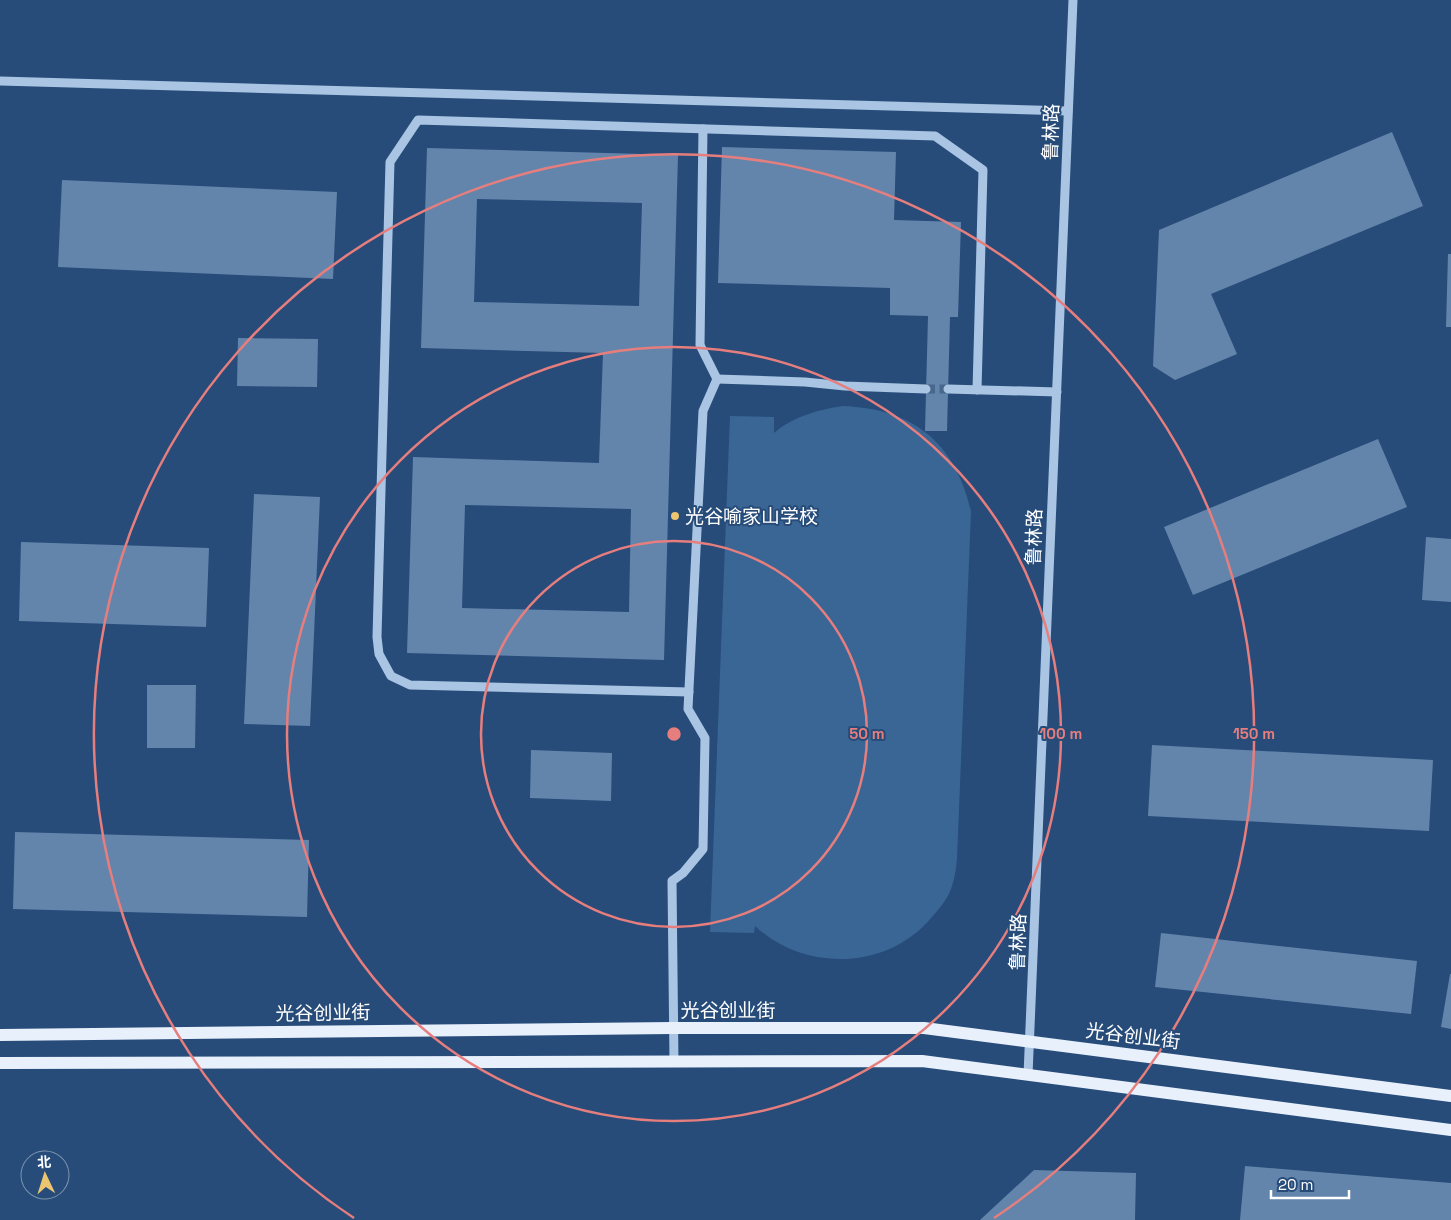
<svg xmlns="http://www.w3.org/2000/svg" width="1451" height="1220" viewBox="0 0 1451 1220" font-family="'Space Grotesk','Noto Sans SC',sans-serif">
	<rect width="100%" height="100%" fill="#274c79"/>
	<path fill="#3a6696" d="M843,406c70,3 112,36 128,105l-14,348c-1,9 -2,18 -5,27 -3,11 -12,22 -20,31 -45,54 -128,55 -177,9l-1,7 -44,-1 20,-516 44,1v16c20,-17 44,-23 69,-27z"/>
	<g fill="#6385ac" fill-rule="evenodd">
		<path d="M1392,132l31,74 -212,88 26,60 -62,26 -22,-14 6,-136z"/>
		<path d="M722,147l174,5 -2,68 67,2 -3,95h-8l-3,114h-22l3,-115 -38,-1v-27l-172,-5z"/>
		<path d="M427,148l251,7 -14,505 -257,-7 6,-196 186,6 4,-110 -182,-5zM477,199l165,4 -3,103 -165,-4zM465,505l166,4 -2,103 -167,-4z"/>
		<path d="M62,180l275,12 -4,87 -275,-12z"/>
		<path d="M1448,254h3v73h-5z"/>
		<path d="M238,338l80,1 -1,48 -80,-1z"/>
		<path d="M1378,439l29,68 -214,88 -29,-68z"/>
		<path d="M254,494l66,3 -10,229 -66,-2z"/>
		<path d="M1426,537l25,2v63l-29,-2z"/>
		<path d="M21,542l188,6 -3,79 -187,-6z"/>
		<path d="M147,685h49l-1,63h-48z"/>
		<path d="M1152,745l281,15 -4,71 -281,-15z"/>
		<path d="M531,750l81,3 -1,48 -81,-3z"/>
		<path d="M15,832l294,8 -2,77 -294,-8z"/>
		<path d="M1161,933l256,28 -6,53 -256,-27z"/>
		<path d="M1450,974h1v55l-10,-2z"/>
		<path d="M1245,1166l206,17v37h-211z"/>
		<path d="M1034,1170l102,3 -1,47h-155z"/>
	</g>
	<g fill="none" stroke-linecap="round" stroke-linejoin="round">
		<path stroke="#47678d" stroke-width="9" stroke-dasharray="9 4.5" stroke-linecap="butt" d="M926,389h22"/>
		<g stroke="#a9c5e3" stroke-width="9">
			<path d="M0,81l1068,30"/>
			<path d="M717,379l88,3 40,4 81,3"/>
			<path d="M948,389l109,3"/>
			<path d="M689,692l-279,-7 -19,-9 -12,-22 -2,-17 13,-475 28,-42 517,16 48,34 -6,220"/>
			<path d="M674,1062l-2,-181 11,-8 20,-24 2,-111 -17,-29 15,-298 14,-32 -17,-34 3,-216"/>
			<path d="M1028,1075l45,-1075"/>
		</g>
		<g stroke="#e8f0fc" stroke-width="12">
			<path d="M0,1035l673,-7h251l527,68"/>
			<path d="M0,1063l922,-2 529,69"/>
		</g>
	</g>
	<g fill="none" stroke="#e67e7e" stroke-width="2.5">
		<circle cx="674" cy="734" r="193"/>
		<circle cx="674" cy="734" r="387"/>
		<path d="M354 1218A580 580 0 1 1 994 1218"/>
	</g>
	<circle fill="#ebc56f" stroke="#274c79" stroke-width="2" cx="675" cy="516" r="5"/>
	<g text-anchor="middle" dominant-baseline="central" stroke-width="4" stroke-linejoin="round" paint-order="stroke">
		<g font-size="19" fill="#fff" stroke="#274c79">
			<text transform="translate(1051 132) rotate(-88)">鲁林路</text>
			<text transform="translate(1034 537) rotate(-88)">鲁林路</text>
			<text transform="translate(1018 942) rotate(-88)">鲁林路</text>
			<text x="728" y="1010">光谷创业街</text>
			<text transform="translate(323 1013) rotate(-1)">光谷创业街</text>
			<text transform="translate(1133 1036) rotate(7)">光谷创业街</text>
		</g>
		<g font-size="19" fill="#fff" stroke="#274c79" text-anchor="start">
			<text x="685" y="516">光谷喻家山学校</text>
		</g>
	</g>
	<circle cx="674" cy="734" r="8" fill="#e67e7e" stroke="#274c79" stroke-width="2.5"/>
	<g font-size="15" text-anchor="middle" font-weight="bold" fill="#e67e7e" stroke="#274c79" stroke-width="4" stroke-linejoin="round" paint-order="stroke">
		<text x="867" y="739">50 m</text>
		<text x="1061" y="739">100 m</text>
		<text x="1254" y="739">150 m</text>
	</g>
	<g transform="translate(45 1175) rotate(356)"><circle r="24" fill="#274c79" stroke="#7d94af"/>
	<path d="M0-4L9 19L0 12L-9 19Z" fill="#ebc56f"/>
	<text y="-8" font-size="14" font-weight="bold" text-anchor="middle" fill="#ffffff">北</text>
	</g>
	<path d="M1271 1190v8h78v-8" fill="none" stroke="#ffffff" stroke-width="2.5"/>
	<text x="1278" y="1190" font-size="15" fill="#ffffff" stroke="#274c79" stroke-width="4" paint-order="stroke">20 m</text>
</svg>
